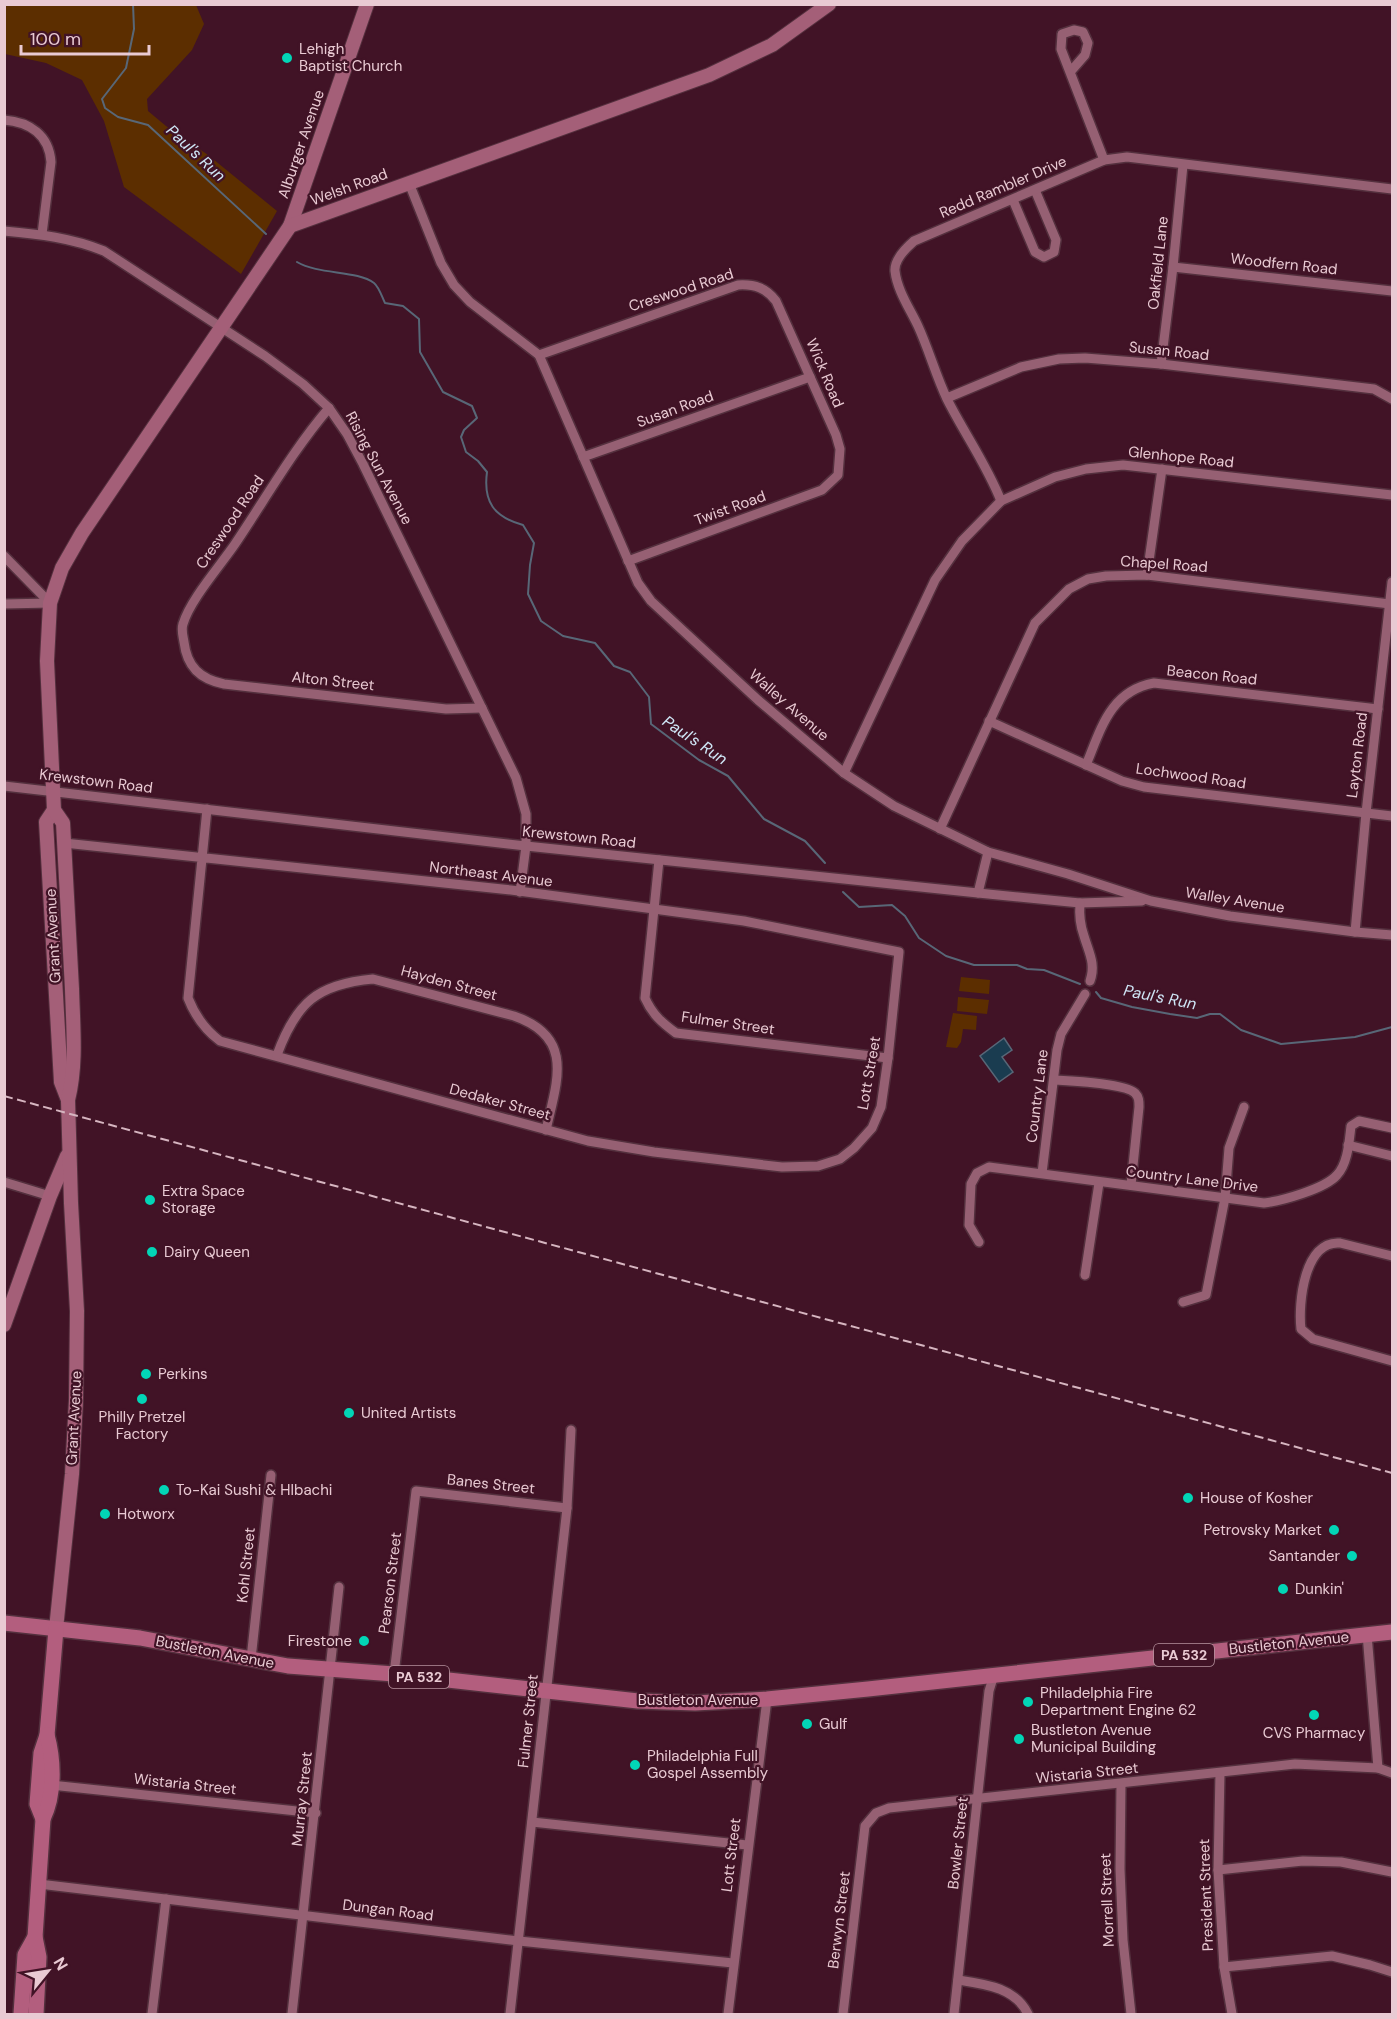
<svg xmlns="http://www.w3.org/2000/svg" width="1397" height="2019" viewBox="0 0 1397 2019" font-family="'DM Sans',sans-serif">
	<rect width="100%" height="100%" fill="#411326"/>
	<g fill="#5c2e00">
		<path d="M5,4l191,1 8,19 -12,26 -45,49 1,12 18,15 42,29 69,56 -36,63 -117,-87 -20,-66 -22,-41 -36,-17 -41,-9z"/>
		<path d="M961,977l29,3 -1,14 -30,-3z"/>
		<path d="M958,997l31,3 -2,14 -30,-3z"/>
		<path d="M953,1013l24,3 -1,14 -13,-1 -2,13 -4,6 -11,-1z"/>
	</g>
	<path fill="#1a3c50" stroke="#586777" stroke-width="1.5" d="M1004,1038l8,12 -10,7 11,15 -14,10 -19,-26z"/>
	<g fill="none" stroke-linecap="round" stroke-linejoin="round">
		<g stroke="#586777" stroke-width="2">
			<path d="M133,4l1,25 -8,39 -24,31 3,9 13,9 30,8 118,109"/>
			<path d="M297,262c22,13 60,8 77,21 5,4 8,14 11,20l18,3 16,13 1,33 23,40 29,14 5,12 -13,12 -3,7 5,15 12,9 9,11c-4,30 7,45 36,53l11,18 -4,22 -2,29 13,27 22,15 32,7 19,23 16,6 19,25 2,27 48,36 29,16 36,43 41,22 20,22"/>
			<path d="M843,892l16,15 33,-2 13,11 14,22 27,18 28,9h43l10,4 17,1 36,14"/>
			<path d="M1096,992l5,6 31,9 38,7 27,4 13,-4h10l21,16 40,14 74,-7 37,-10"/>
		</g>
		<defs>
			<g id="street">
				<path d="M1071,71l14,-16 3,-12 -5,-11 -9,-2 -12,4 -1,15 43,111"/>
				<path d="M4,120c26,2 45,15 47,42l-9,72"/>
				<path d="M409,183l32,80 13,22 16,17 69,53 99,228 13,18 107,99 86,73 50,33 94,46 80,22 83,27 79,15 125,16 37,3"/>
				<path d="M1013,200l22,52 9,5 10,-5 2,-12 -21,-50"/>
				<path d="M4,231c35,3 68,7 100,20l161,105 38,28 26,24 18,26 16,30 153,314 10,36v32l-6,46"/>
				<path d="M1173,267l219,24"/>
				<path d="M539,355l199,-70c17,-1 28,3 38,16l60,134 4,14 -2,26 -16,15 -194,71"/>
				<path d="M1161,364l12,-97 10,-102"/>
				<path d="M947,398l74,-31 38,-8 26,-1 76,6 213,25 18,10"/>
				<path d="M329,408c-36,42 -63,90 -94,136 -15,22 -45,56 -52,80 -2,6 0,12 1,18 3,25 16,37 40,42l222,25 36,-1"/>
				<path d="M583,457l227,-80"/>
				<path d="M1001,501c-14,-36 -37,-68 -54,-102 -11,-23 -18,-49 -29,-73 -8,-17 -21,-36 -23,-55 -1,-11 11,-23 19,-30l190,-81 23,-3 265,32"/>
				<path d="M4,556l46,47"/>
				<path d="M1147,575l15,-106"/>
				<path d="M4,604l46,-1"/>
				<path d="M989,721l133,60 22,6 248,29"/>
				<path d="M1086,765c15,-36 24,-74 68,-82l224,26"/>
				<path d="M844,773l91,-193 27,-39 39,-40 54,-24 31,-8 37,-4 269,30"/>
				<path d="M4,786l522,60 452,47 102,10 62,-2"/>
				<path d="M940,829l95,-206 34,-34 19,-10 18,-3 41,-1 243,29"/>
				<path d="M64,843l447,47 233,31 155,31 -11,106 -7,49 -9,21 -18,20 -14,11 -22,7 -36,1 -128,-15 -66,-11 -368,-100c-16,-12 -25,-25 -32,-43l19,-189"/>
				<path d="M659,860l-14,138c7,16 17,25 31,35l212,25"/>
				<path d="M978,893l10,-41"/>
				<path d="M1080,903c-1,12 0,22 4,33 5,17 12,28 6,45"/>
				<path d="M1355,932l11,-119 26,-231"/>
				<path d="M277,1055c19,-52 40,-71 96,-76l141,37c61,21 43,65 32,114"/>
				<path d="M1054,1080c17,1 70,3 81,13 4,4 4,8 4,14l-8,78"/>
				<path d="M1348,1145l44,11"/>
				<path d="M1042,1173l15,-123 4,-16 24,-40"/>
				<path d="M4,1182l46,14"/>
				<path d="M979,1242l-10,-17 2,-41 6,-11 12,-6 275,36c17,-2 61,-14 73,-28 11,-12 12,-33 14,-49l8,-5 33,7"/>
				<path d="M1392,1256l-52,-13c-36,-3 -42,61 -39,86l12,10 79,22"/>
				<path d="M1085,1275l14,-92"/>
				<path d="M1183,1302l23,-7 19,-97 4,-50 15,-41"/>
				<path d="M1367,1634l11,134"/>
				<path d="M251,1659l20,-184"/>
				<path d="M394,1674l22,-183 151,17"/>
				<path d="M1220,1773l-2,97 6,97 8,47"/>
				<path d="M1121,1784l-1,85 3,71 8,74"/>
				<path d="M51,1785l265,28"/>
				<path d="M532,1822l215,23"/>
				<path d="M1218,1870l85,-9 38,1 51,10"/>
				<path d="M39,1884l480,57 214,22"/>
				<path d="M1224,1967l108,-11 38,9 22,7"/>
				<path d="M958,1980c26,4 57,7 70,34"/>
				<path d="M152,2014l14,-115"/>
				<path d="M292,2014l47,-427"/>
				<path d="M510,2014l57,-506 4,-78"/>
				<path d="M728,2014l39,-315"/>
				<path d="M843,2014l22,-188 11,-13 13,-5 406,-44 83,4 14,5"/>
				<path d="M954,2014l35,-323 5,-16"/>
			</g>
			<g id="secondary">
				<path d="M290,226l77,-222"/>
				<path d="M54,810l-8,12 15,260 7,18"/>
				<path d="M4,1325l46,-129 17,-40"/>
				<path d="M56,1629l16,-155 4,-74 1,-89 -6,-108 -3,-103c9,-36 5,-74 4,-111 -3,-55 -6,-111 -9,-166l-9,-13 -7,-149 3,-58 12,-35 20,-35 208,-307 419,-151 63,-30 57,-41"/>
			</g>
			<g id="primary">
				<path d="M4,1623l136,15 148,28 106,8 244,27 57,2 72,-4 101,-10 524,-57"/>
				<path d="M43,1819l-6,-15 4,-51 6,-18 9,-106"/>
				<path d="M21,2014l4,-59 10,-18"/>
				<path d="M36,2014l3,-57 -4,-20 8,-118c12,-25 11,-58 4,-84"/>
			</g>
		</defs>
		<use href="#street" stroke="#54303e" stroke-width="12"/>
		<use href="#secondary" stroke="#54303e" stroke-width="16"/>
		<use href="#primary" stroke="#54303e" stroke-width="18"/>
		<use href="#street" stroke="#966073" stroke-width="9"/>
		<use href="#secondary" stroke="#a45f78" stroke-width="14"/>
		<use href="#primary" stroke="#b35e7e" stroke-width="15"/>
		<path stroke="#d6b5c0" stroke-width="2" stroke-dasharray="9 4.5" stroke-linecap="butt" d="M4,1096l1388,377"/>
	</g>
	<g fill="#02d5b6" stroke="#411326" stroke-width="2">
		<circle cx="287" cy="58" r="6"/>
		<circle cx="150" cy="1200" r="6"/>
		<circle cx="152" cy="1252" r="6"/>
		<circle cx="146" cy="1374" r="6"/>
		<circle cx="142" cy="1399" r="6"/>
		<circle cx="349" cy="1413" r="6"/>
		<circle cx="164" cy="1490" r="6"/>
		<circle cx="1188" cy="1498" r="6"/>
		<circle cx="105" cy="1514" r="6"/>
		<circle cx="1334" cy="1530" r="6"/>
		<circle cx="1352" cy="1556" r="6"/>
		<circle cx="1283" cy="1589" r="6"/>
		<circle cx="364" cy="1641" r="6"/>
		<circle cx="1028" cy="1702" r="6"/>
		<circle cx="1314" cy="1715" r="6"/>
		<circle cx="807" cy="1724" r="6"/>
		<circle cx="1019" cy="1739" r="6"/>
		<circle cx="635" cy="1765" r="6"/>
	</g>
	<g text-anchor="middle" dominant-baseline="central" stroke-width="4.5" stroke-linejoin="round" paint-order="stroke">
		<g fill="#411326" stroke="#b7939f" stroke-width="1.5">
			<rect x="1154" y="1644" width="60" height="22" rx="4.5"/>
			<rect x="389" y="1666" width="60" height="22" rx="4.5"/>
		</g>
		<g font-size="14" font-weight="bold" fill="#e9cad3">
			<text x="1184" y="1655">PA 532</text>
			<text x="419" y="1677">PA 532</text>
		</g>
		<g font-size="15" fill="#e9cad3" stroke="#411326" text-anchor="start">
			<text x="299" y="49">Lehigh<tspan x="299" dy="17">Baptist Church</tspan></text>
			<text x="162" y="1191">Extra Space<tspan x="162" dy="17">Storage</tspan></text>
			<text x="164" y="1252">Dairy Queen</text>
			<text x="158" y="1374">Perkins</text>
			<text x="361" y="1413">United Artists</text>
			<text x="142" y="1417" text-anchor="middle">Philly Pretzel<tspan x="142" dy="17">Factory</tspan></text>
			<text x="176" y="1490">To-Kai Sushi &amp; HIbachi</text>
			<text x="1200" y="1498">House of Kosher</text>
			<text x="117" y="1514">Hotworx</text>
			<text x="1322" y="1530" text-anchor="end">Petrovsky Market</text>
			<text x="1340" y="1556" text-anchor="end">Santander</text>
			<text x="1295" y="1589">Dunkin'</text>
			<text x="352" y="1641" text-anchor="end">Firestone</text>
			<text x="1040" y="1693">Philadelphia Fire<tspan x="1040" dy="17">Department Engine 62</tspan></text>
			<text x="819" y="1724">Gulf</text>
			<text x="1031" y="1730">Bustleton Avenue<tspan x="1031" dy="17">Municipal Building</tspan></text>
			<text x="1314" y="1733" text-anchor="middle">CVS Pharmacy</text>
			<text x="647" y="1756">Philadelphia Full<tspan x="647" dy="17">Gospel Assembly</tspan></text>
		</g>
		<g font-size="15" fill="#e9cad3" stroke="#411326">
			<text transform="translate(301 144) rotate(-71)">Alburger Avenue</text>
			<text transform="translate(349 187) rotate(-20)">Welsh Road</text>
			<text transform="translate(1003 187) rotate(-23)">Redd Rambler Drive</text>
			<text transform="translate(1158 263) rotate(-84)">Oakfield Lane</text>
			<text transform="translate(1284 264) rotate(6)">Woodfern Road</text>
			<text transform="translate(681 290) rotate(-18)">Creswood Road</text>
			<text transform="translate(1169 351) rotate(6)">Susan Road</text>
			<text transform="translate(825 373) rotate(67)">Wick Road</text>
			<text transform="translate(675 409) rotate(-20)">Susan Road</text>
			<text transform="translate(1181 457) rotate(6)">Glenhope Road</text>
			<text transform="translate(379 468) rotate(62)">Rising Sun Avenue</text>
			<text transform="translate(730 508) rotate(-20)">Twist Road</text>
			<text transform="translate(230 522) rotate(-56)">Creswood Road</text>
			<text transform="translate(1164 564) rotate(4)">Chapel Road</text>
			<text transform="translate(1212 675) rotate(6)">Beacon Road</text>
			<text transform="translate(333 681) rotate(6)">Alton Street</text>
			<text transform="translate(789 705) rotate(41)">Walley Avenue</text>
			<text transform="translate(1357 755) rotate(-83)">Layton Road</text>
			<text transform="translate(1191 776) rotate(8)">Lochwood Road</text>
			<text transform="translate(96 781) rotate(7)">Krewstown Road</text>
			<text transform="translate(579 837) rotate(6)">Krewstown Road</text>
			<text transform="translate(491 874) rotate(7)">Northeast Avenue</text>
			<text transform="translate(1235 900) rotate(9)">Walley Avenue</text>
			<text transform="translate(53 936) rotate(-93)">Grant Avenue</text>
			<text transform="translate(449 983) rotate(15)">Hayden Street</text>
			<text transform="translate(728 1023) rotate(8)">Fulmer Street</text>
			<text transform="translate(869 1073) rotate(-80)">Lott Street</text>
			<text transform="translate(1037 1096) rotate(-83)">Country Lane</text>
			<text transform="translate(500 1102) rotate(15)">Dedaker Street</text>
			<text transform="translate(1192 1179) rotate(7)">Country Lane Drive</text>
			<text transform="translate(74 1418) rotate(-87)">Grant Avenue</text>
			<text transform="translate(491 1484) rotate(6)">Banes Street</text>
			<text transform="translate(246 1565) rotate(-84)">Kohl Street</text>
			<text transform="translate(390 1583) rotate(-83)">Pearson Street</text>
			<text transform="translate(1289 1643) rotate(-6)">Bustleton Avenue</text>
			<text transform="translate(215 1652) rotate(11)">Bustleton Avenue</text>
			<text x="698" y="1700">Bustleton Avenue</text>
			<text transform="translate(528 1721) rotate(-84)">Fulmer Street</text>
			<text transform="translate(1087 1773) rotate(-6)">Wistaria Street</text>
			<text transform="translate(185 1784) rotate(6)">Wistaria Street</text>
			<text transform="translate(302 1799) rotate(-84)">Murray Street</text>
			<text transform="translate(958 1843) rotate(-84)">Bowler Street</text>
			<text transform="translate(731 1855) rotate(-83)">Lott Street</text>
			<text transform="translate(1206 1895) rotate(-92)">President Street</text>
			<text transform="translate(1107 1900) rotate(-92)">Morrell Street</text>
			<text transform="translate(388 1910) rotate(7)">Dungan Road</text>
			<text transform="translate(839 1920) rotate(-83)">Berwyn Street</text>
		</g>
		<g font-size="16" font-style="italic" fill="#cfe6f6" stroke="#411326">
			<text transform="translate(196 153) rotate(43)">Paul's Run</text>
			<text transform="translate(695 740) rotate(34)">Paul's Run</text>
			<text transform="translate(1160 997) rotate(11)">Paul's Run</text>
		</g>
	</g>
	<rect width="1397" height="2019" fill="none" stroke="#e9cad3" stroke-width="12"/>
	<g transform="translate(48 1971) rotate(60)" stroke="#411326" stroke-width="4.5" paint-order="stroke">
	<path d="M0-4.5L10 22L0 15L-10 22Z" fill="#e9cad3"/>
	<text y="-9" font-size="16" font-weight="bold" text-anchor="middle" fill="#e9cad3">N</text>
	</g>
	<path d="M21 45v9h128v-9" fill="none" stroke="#e9cad3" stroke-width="3"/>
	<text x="30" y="45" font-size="18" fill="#e9cad3" stroke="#411326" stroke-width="4.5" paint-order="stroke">100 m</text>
</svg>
